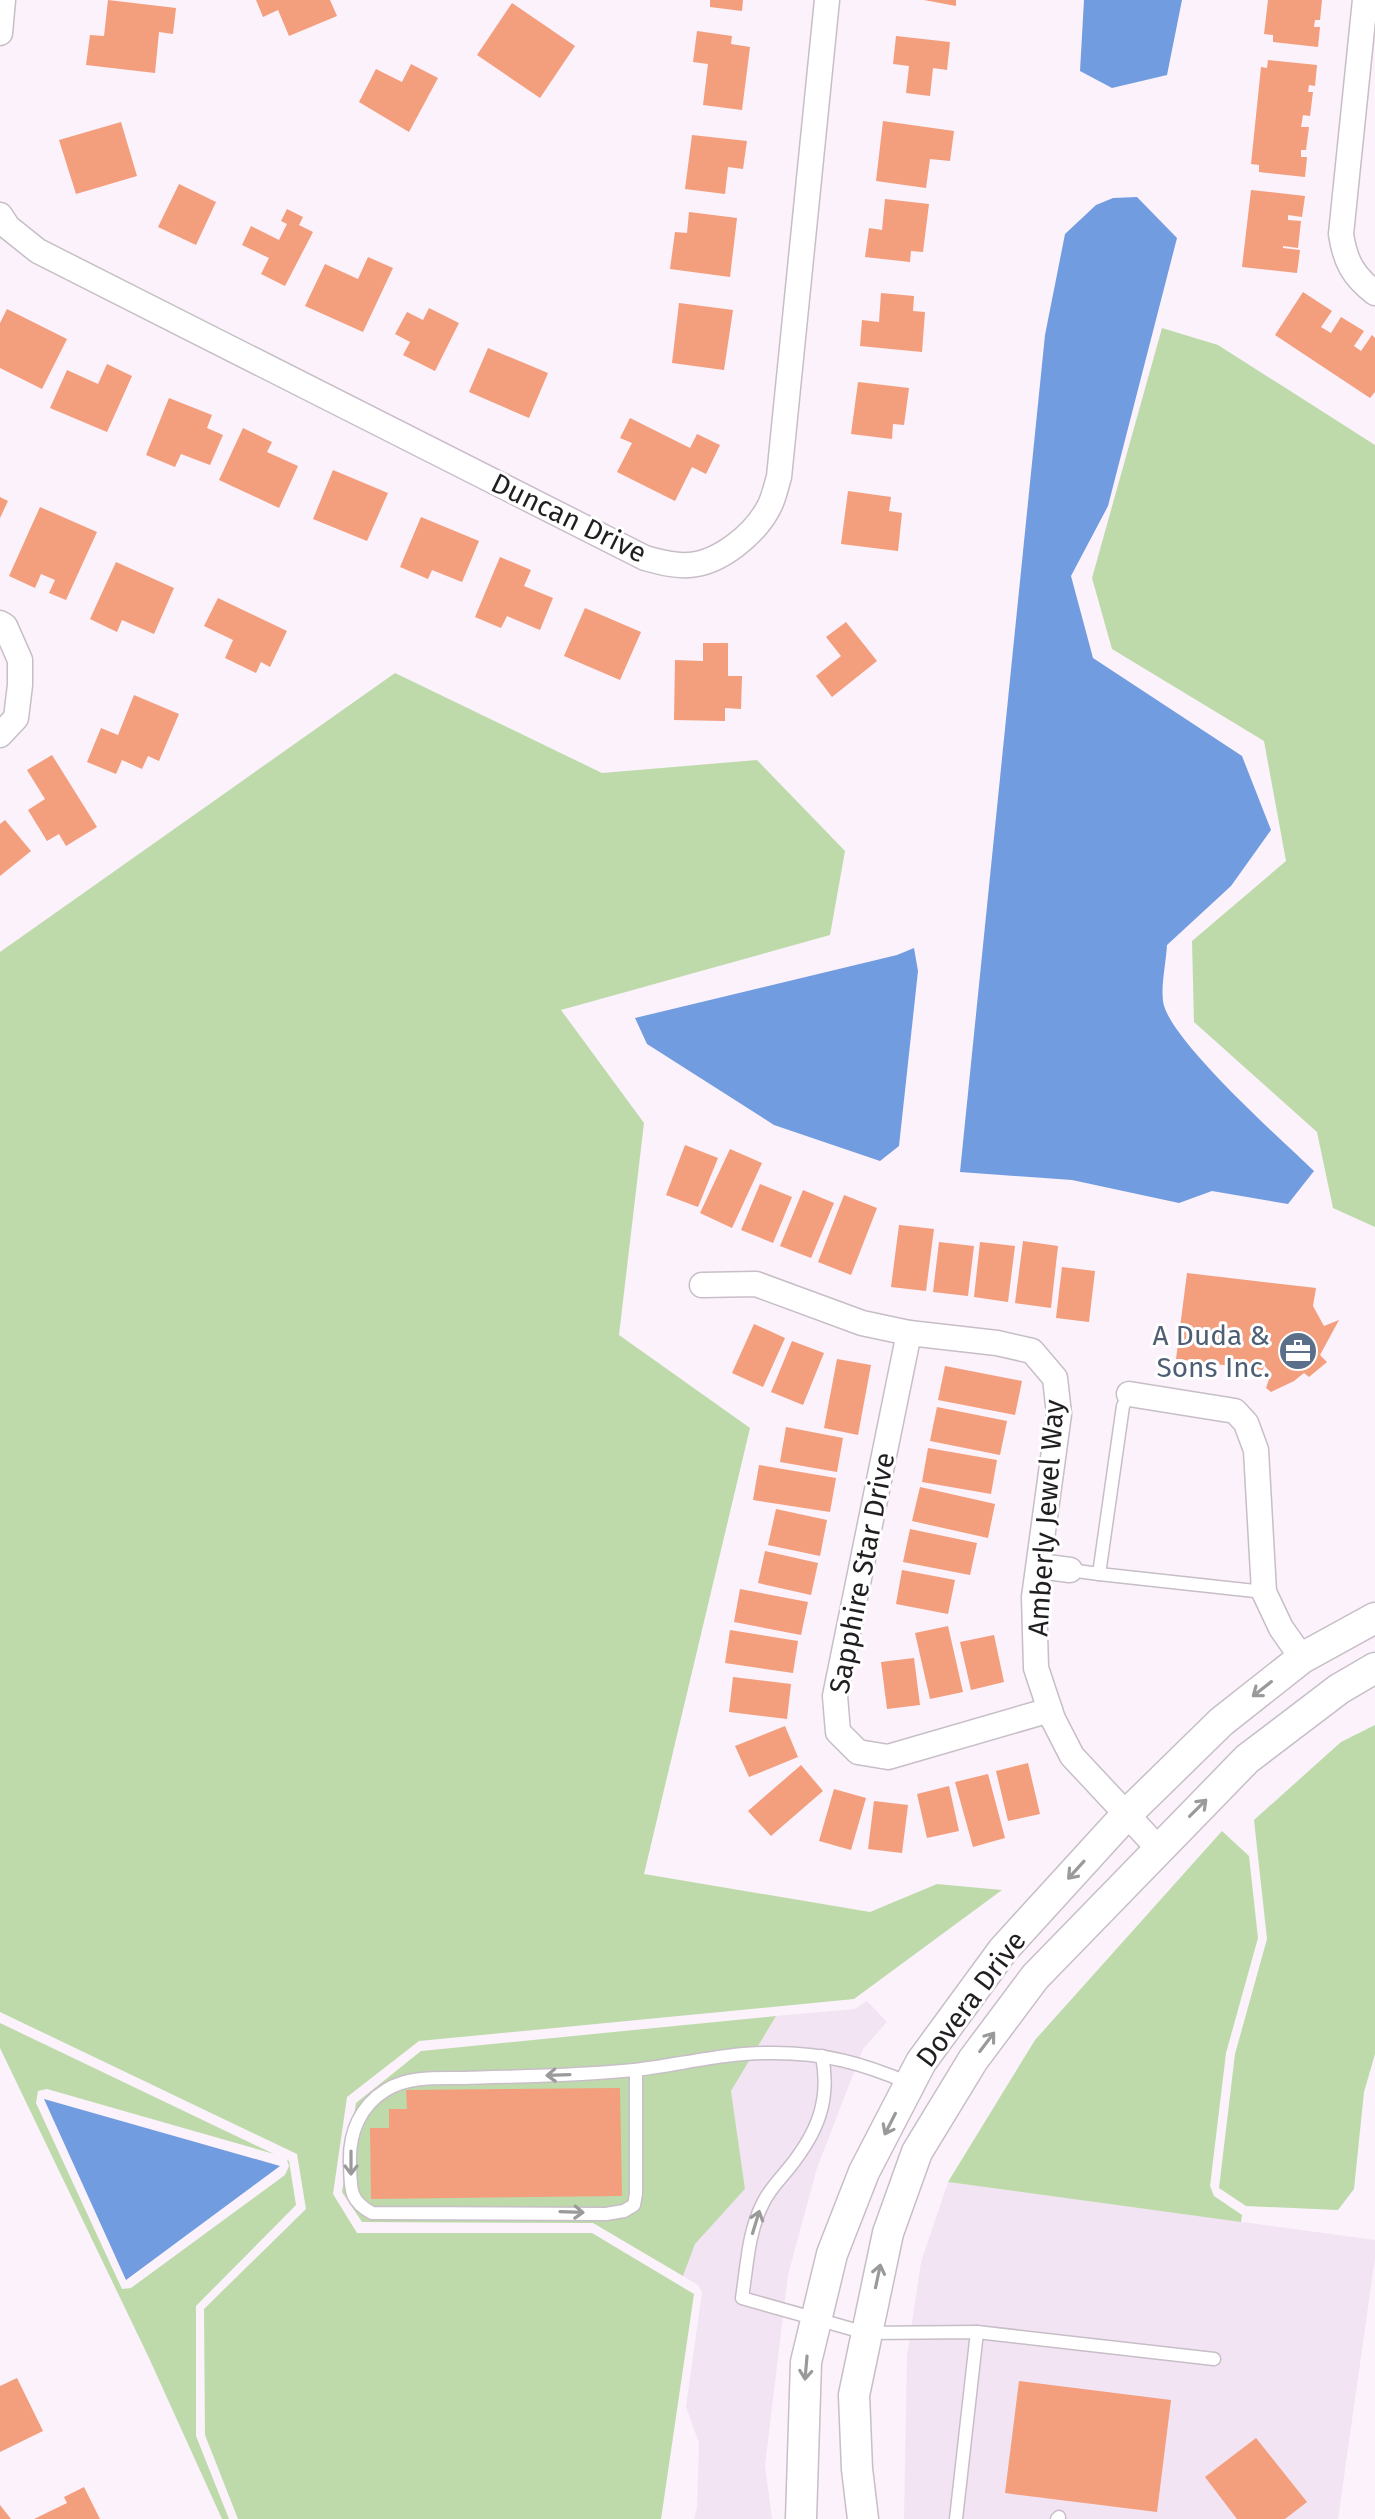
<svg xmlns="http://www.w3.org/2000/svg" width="1375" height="2519" viewBox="0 0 1375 2519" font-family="'Fira Sans',sans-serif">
	<rect width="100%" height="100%" fill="#fbf2fb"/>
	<g fill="#f3e4f3">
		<path d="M867,2001l20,21 -24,27 -46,119 -29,107 -23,190 7,54h-78l3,-11 2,-65 -13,-36 16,-115 -4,-7 -15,-9 12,-32 50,-55 -14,-98 45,-75 79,-7z"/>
		<path d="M948,2182l427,58v18l-37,261h-434l3,-163 14,-94z"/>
	</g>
	<g fill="#bedaab">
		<path d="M1162,328l56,17 157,100v782l-42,-19 -16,-76 -123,-110 -2,-81 94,-80 -22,-120 -152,-92 -20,-71z"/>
		<path d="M395,673l207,100 155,-13 88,91 -15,84 -269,75 83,113 -25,212 131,93 -106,446 226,38 67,-28 65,6 -148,109 -435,42 -72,56 -14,97 24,39h235l102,61 -33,225h-423l-33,-84 -1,-126 102,-100 -9,-55 -297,-142v-1060z"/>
		<path d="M1375,1725v329l-11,38 -10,97 -16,21 -92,-4 -27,-18 16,-134 32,-115 -13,-119 87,-78z"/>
		<path d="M1222,1831l27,25 9,82 -32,115 -16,133 4,10 28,19 -1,7 -293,-40 87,-142z"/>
		<path d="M776,2016l-45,75 14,98 -50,55 -12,32 -90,-53 -231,-1 -20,-30 14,-89 65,-52z"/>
		<path d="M0,2023l274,131 -227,-65 -9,2 -2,12 86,186 9,-1 154,-113 4,-9 -2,-6 2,1 7,44 -100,101v130l33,83h-7l-73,-161 -149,-310z"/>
	</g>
	<g fill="#729ce0">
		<path d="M1084,0h98l-15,75 -55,13 -32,-17z"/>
		<path d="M1137,197l40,41 -69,268 -37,70 22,82 149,98 29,74 -40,56 -64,59c-1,18 -6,39 -4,56 4,37 120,140 151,170l-26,33 -76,-13 -33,12 -107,-23 -112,-8 85,-837 20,-101 31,-29 17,-7z"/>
		<path d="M914,948l4,23 -19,175 -19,15 -106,-36 -127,-81 -12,-26 262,-63z"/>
		<path d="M44,2099l236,67 -154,114z"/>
	</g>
	<g fill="#f39e7d">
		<path d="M108,0l68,8 -3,26 -14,-2 -4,41 -69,-8 4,-30 14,1z"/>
		<path d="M256,0h74l7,16 -48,20 -11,-26 -15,7z"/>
		<path d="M710,0h33l-1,11 -32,-4z"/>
		<path d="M924,0h32v6z"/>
		<path d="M1268,0h54l-2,20h-5l-1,7h6l-2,20 -45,-5v-7l-9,-1z"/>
		<path d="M512,3l63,43 -35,52 -63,-43z"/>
		<path d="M697,31l35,5 -1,8 19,3 -8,63 -39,-5 5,-41 -15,-2z"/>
		<path d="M896,36l54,6 -3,28 -14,-2 -3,28 -24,-3 3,-27 -16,-2z"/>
		<path d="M1268,60l49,5 -2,21 -6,-1 -1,7h5l-3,24 -7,-1 -2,12h8l-3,23h-5v7h6l-2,20 -46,-5v-7l-8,-1 10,-97 6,1z"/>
		<path d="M411,64l27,14 -29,54 -50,-30 17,-33 26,13z"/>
		<path d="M883,121l71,10 -4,30 -20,-2 -4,29 -50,-7z"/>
		<path d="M121,122l16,54 -61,18 -17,-54z"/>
		<path d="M692,135l55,6 -4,28 -15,-2 -3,27 -40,-5z"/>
		<path d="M179,184l37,18 -20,43 -38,-18z"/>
		<path d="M1251,190l54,6 -3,21 -14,-2v5l13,1 -3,27 -15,-2v2l17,2 -3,23 -55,-6z"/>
		<path d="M885,199l44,5 -6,48 -12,-1 -1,11 -45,-5 4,-29 13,2z"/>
		<path d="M287,209l16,8 -4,8 14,7 -28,54 -24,-12 8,-16 -27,-13 9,-19 28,14 8,-16 -6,-3z"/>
		<path d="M689,212l48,6 -7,59 -60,-8 5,-37 12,1z"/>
		<path d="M368,257l25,11 -30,64 -58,-26 20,-42 33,15z"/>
		<path d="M1303,292l29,19 -11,16 10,6 10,-16 23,14 -10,15 7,5 11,-16 3,3v54l-5,6 -95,-63z"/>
		<path d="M881,293l33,3 -1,15 12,1 -3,40 -62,-6 2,-26 17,2z"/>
		<path d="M679,303l54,7 -9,60 -52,-7z"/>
		<path d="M429,308l30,15 -24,48 -32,-16 7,-13 -15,-8 12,-22 16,8z"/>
		<path d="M7,309l60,30 -25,50 -42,-21v-45z"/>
		<path d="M488,348l60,25 -19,45 -60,-26z"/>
		<path d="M107,364l25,12 -25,56 -57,-24 17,-38 31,14z"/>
		<path d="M858,382l51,6 -5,37 -11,-1 -1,15 -41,-5z"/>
		<path d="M169,398l43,17 -5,13 16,7 -13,30 -29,-11 -6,13 -29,-12z"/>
		<path d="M630,418l60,30 7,-14 23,11 -14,29 -14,-7 -17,34 -58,-29 15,-29 -12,-5z"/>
		<path d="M243,428l29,14 -5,10 31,14 -19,42 -60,-28z"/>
		<path d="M333,470l55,23 -21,48 -54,-22z"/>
		<path d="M848,491l43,6 -2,14 13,2 -4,38 -57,-7z"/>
		<path d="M0,497l8,4 -8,17z"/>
		<path d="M40,507l57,25 -31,68 -17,-7 6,-13 -14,-6 -6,14 -26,-12z"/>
		<path d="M421,517l58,24 -17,41 -30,-12 -4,9 -28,-12z"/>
		<path d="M500,557l31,13 -7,16 29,12 -13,32 -33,-14 -6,12 -26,-11z"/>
		<path d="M116,562l58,26 -20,46 -32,-14 -5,12 -27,-13z"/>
		<path d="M218,598l69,33 -17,36 -9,-5 -5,11 -31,-15 8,-18 -29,-14z"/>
		<path d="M585,608l56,24 -21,48 -56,-24z"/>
		<path d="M846,622l31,39 -45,36 -16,-21 25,-20 -15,-19z"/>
		<path d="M703,643h25v33h14l-1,33 -16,-1v13l-51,-1 1,-60 28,1z"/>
		<path d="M134,695l45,19 -20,47 -11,-5 -6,13 -20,-9 -6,14 -29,-12 14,-34 17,7z"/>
		<path d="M52,755l45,72 -31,19 -7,-12 -12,7 -19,-31 17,-11 -18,-29z"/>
		<path d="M5,820l26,31 -31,25v-52z"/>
		<path d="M685,1145l33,13 -20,49 -32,-12z"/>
		<path d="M730,1149l32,14 -30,65 -32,-15z"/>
		<path d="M760,1184l32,13 -19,46 -32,-13z"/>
		<path d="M803,1190l31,13 -23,55 -31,-12z"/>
		<path d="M844,1195l33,13 -26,67 -33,-13z"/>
		<path d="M899,1225l35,4 -8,62 -35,-4z"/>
		<path d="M1023,1241l35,5 -7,62 -36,-5z"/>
		<path d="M939,1242l35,4 -6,50 -35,-4z"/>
		<path d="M980,1242l35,4 -7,56 -34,-5z"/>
		<path d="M1062,1267l33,4 -6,51 -33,-4z"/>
		<path d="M1187,1273l129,15 -3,18 11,20 15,-6 -19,35 7,7 -18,15 -5,-4 -10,8 -23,11 -5,-4 5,-15 -7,-8 -1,5 -87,-11z"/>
		<path d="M754,1324l31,14 -22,49 -31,-14z"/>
		<path d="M792,1341l32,12 -21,52 -32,-13z"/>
		<path d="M837,1359l34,6 -13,70 -34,-7z"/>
		<path d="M945,1366l77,15 -7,34 -77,-15z"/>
		<path d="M937,1407l70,14 -7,34 -70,-14z"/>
		<path d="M786,1427l57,11 -6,34 -57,-10z"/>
		<path d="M928,1448l69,12 -6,34 -69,-12z"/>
		<path d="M759,1465l77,13 -6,34 -77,-12z"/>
		<path d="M920,1487l75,17 -7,34 -76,-17z"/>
		<path d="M776,1509l51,11 -7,36 -52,-11z"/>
		<path d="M910,1529l67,14 -7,32 -67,-13z"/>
		<path d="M765,1551l53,12 -7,32 -53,-12z"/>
		<path d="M902,1570l53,10 -7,34 -52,-10z"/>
		<path d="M740,1589l68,13 -7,33 -67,-13z"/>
		<path d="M948,1626l15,66 -33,7 -15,-66z"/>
		<path d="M730,1630l68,11 -5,32 -68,-10z"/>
		<path d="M994,1635l10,47 -33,8 -11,-48z"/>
		<path d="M914,1658l6,47 -33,4 -6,-47z"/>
		<path d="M733,1677l58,7 -4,35 -58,-7z"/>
		<path d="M785,1726l13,31 -49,20 -14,-31z"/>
		<path d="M1028,1763l12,51 -32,7 -12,-50z"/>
		<path d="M801,1765l22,26 -52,45 -23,-25z"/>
		<path d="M988,1774l17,64 -32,9 -18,-65z"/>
		<path d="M949,1786l10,45 -32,7 -10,-44z"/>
		<path d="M834,1789l32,9 -15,52 -32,-9z"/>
		<path d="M874,1801l34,4 -6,48 -34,-4z"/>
		<path d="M620,2088l2,108 -251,3 -1,-71h19v-19h18l-1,-19z"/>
		<path d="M17,2378l26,53 -43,21v-66z"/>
		<path d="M1019,2381l152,19 -14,112 -152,-19z"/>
		<path d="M1256,2438l51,64 -22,17h-48l-32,-42z"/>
		<path d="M84,2487l16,32h-66l33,-16 -3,-6z"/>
		<path d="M0,2505l11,14h-11z"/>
	</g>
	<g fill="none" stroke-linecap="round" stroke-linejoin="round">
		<defs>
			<g id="service">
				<path d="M1070,1570l29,4 24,-168 6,-12"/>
				<path d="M1099,1574l165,18"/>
				<path d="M822,2056c9,45 -5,77 -33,112 -9,11 -20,22 -26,35 -15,29 -16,63 -21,95l124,35 111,-1 237,27"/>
				<path d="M636,2070v124l-2,11 -10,6 -18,3 -234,-1c-24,-13 -21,-25 -22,-51 -1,-29 10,-56 36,-72 22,-14 52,-12 77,-12 57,-2 114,-2 171,-8 46,-5 93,-18 139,-17 53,0 88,10 136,30"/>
				<path d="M956,2519l21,-187"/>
				<path d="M1057,2519l2,-2"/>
			</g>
			<g id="minor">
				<path d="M1365,0l-24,234c4,27 12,42 34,59"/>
				<path d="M0,33l3,-33"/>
				<path d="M0,215l8,12 30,24 607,307c15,4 29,8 44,7 31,-2 66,-31 80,-58 5,-9 7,-21 10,-30l48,-477"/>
				<path d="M0,623l5,3 15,34v25l-4,33 -16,17"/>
				<path d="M702,1285l54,-1 106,39 47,10 88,10 35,8 23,27 4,36 -25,183 2,71 17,51 19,37 86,92"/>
				<path d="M909,1333l-74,363 3,36 20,20 30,5 162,-47"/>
				<path d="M1129,1394l106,17 11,12 10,27 8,142 17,36 21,30"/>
				<path d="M1039,1566l31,4"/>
			</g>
			<g id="tertiary">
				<path d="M801,2519l5,-157 26,-108 32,-82 57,-110 82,-112 124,-136 94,-92 81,-64 73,-40"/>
				<path d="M863,2519l-6,-50 -3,-74 34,-162 29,-81 56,-92 62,-83 212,-218 92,-70 36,-21"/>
			</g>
		</defs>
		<use href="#service" stroke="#c7bec7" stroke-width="15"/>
		<use href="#minor" stroke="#c7bec7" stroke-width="27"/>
		<use href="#tertiary" stroke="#c7bec7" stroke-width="33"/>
		<use href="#service" stroke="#fff" stroke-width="12"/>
		<use href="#minor" stroke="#fff" stroke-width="24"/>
		<use href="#tertiary" stroke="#fff" stroke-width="30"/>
	</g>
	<defs><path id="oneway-shaft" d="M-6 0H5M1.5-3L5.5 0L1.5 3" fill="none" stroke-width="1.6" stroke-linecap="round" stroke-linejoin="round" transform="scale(2)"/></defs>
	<g stroke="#9b9a9b">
		<use href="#oneway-shaft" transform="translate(1262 1689) rotate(142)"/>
		<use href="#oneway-shaft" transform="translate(1198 1808) rotate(-45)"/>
		<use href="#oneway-shaft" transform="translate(1076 1870) rotate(132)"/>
		<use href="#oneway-shaft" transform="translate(987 2042) rotate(-53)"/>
		<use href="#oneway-shaft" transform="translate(558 2075) rotate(178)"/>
		<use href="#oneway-shaft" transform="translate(890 2124) rotate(117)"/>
		<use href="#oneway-shaft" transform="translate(351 2163) rotate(90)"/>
		<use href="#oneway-shaft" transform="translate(572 2212) rotate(2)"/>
		<use href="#oneway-shaft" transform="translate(756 2222) rotate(-73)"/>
		<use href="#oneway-shaft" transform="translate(878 2276) rotate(-78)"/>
		<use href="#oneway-shaft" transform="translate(806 2368) rotate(95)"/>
	</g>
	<defs>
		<symbol id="office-disc" viewBox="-11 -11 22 22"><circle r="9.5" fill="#5c6f8a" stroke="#fff"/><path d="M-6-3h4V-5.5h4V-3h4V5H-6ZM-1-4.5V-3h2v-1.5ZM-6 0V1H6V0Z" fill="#fff"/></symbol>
	</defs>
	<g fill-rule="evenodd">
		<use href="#office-disc" x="1276" y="1329" width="44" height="44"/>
	</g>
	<g text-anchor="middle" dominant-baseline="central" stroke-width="6" stroke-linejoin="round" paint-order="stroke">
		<g font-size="28" fill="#211e21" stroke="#fff">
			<text transform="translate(569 518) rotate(26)">Duncan Drive</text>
			<text transform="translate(1046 1518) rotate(-86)">Amberly Jewel Way</text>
			<text transform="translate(862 1573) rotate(-79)">Sapphire Star Drive</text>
			<text transform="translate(971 1999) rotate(-53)">Dovera Drive</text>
		</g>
		<g font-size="28" fill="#4e5e75" stroke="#fff" text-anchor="end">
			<text x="1270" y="1335">A Duda &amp;<tspan x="1270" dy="32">Sons Inc.</tspan></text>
		</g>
	</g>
</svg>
